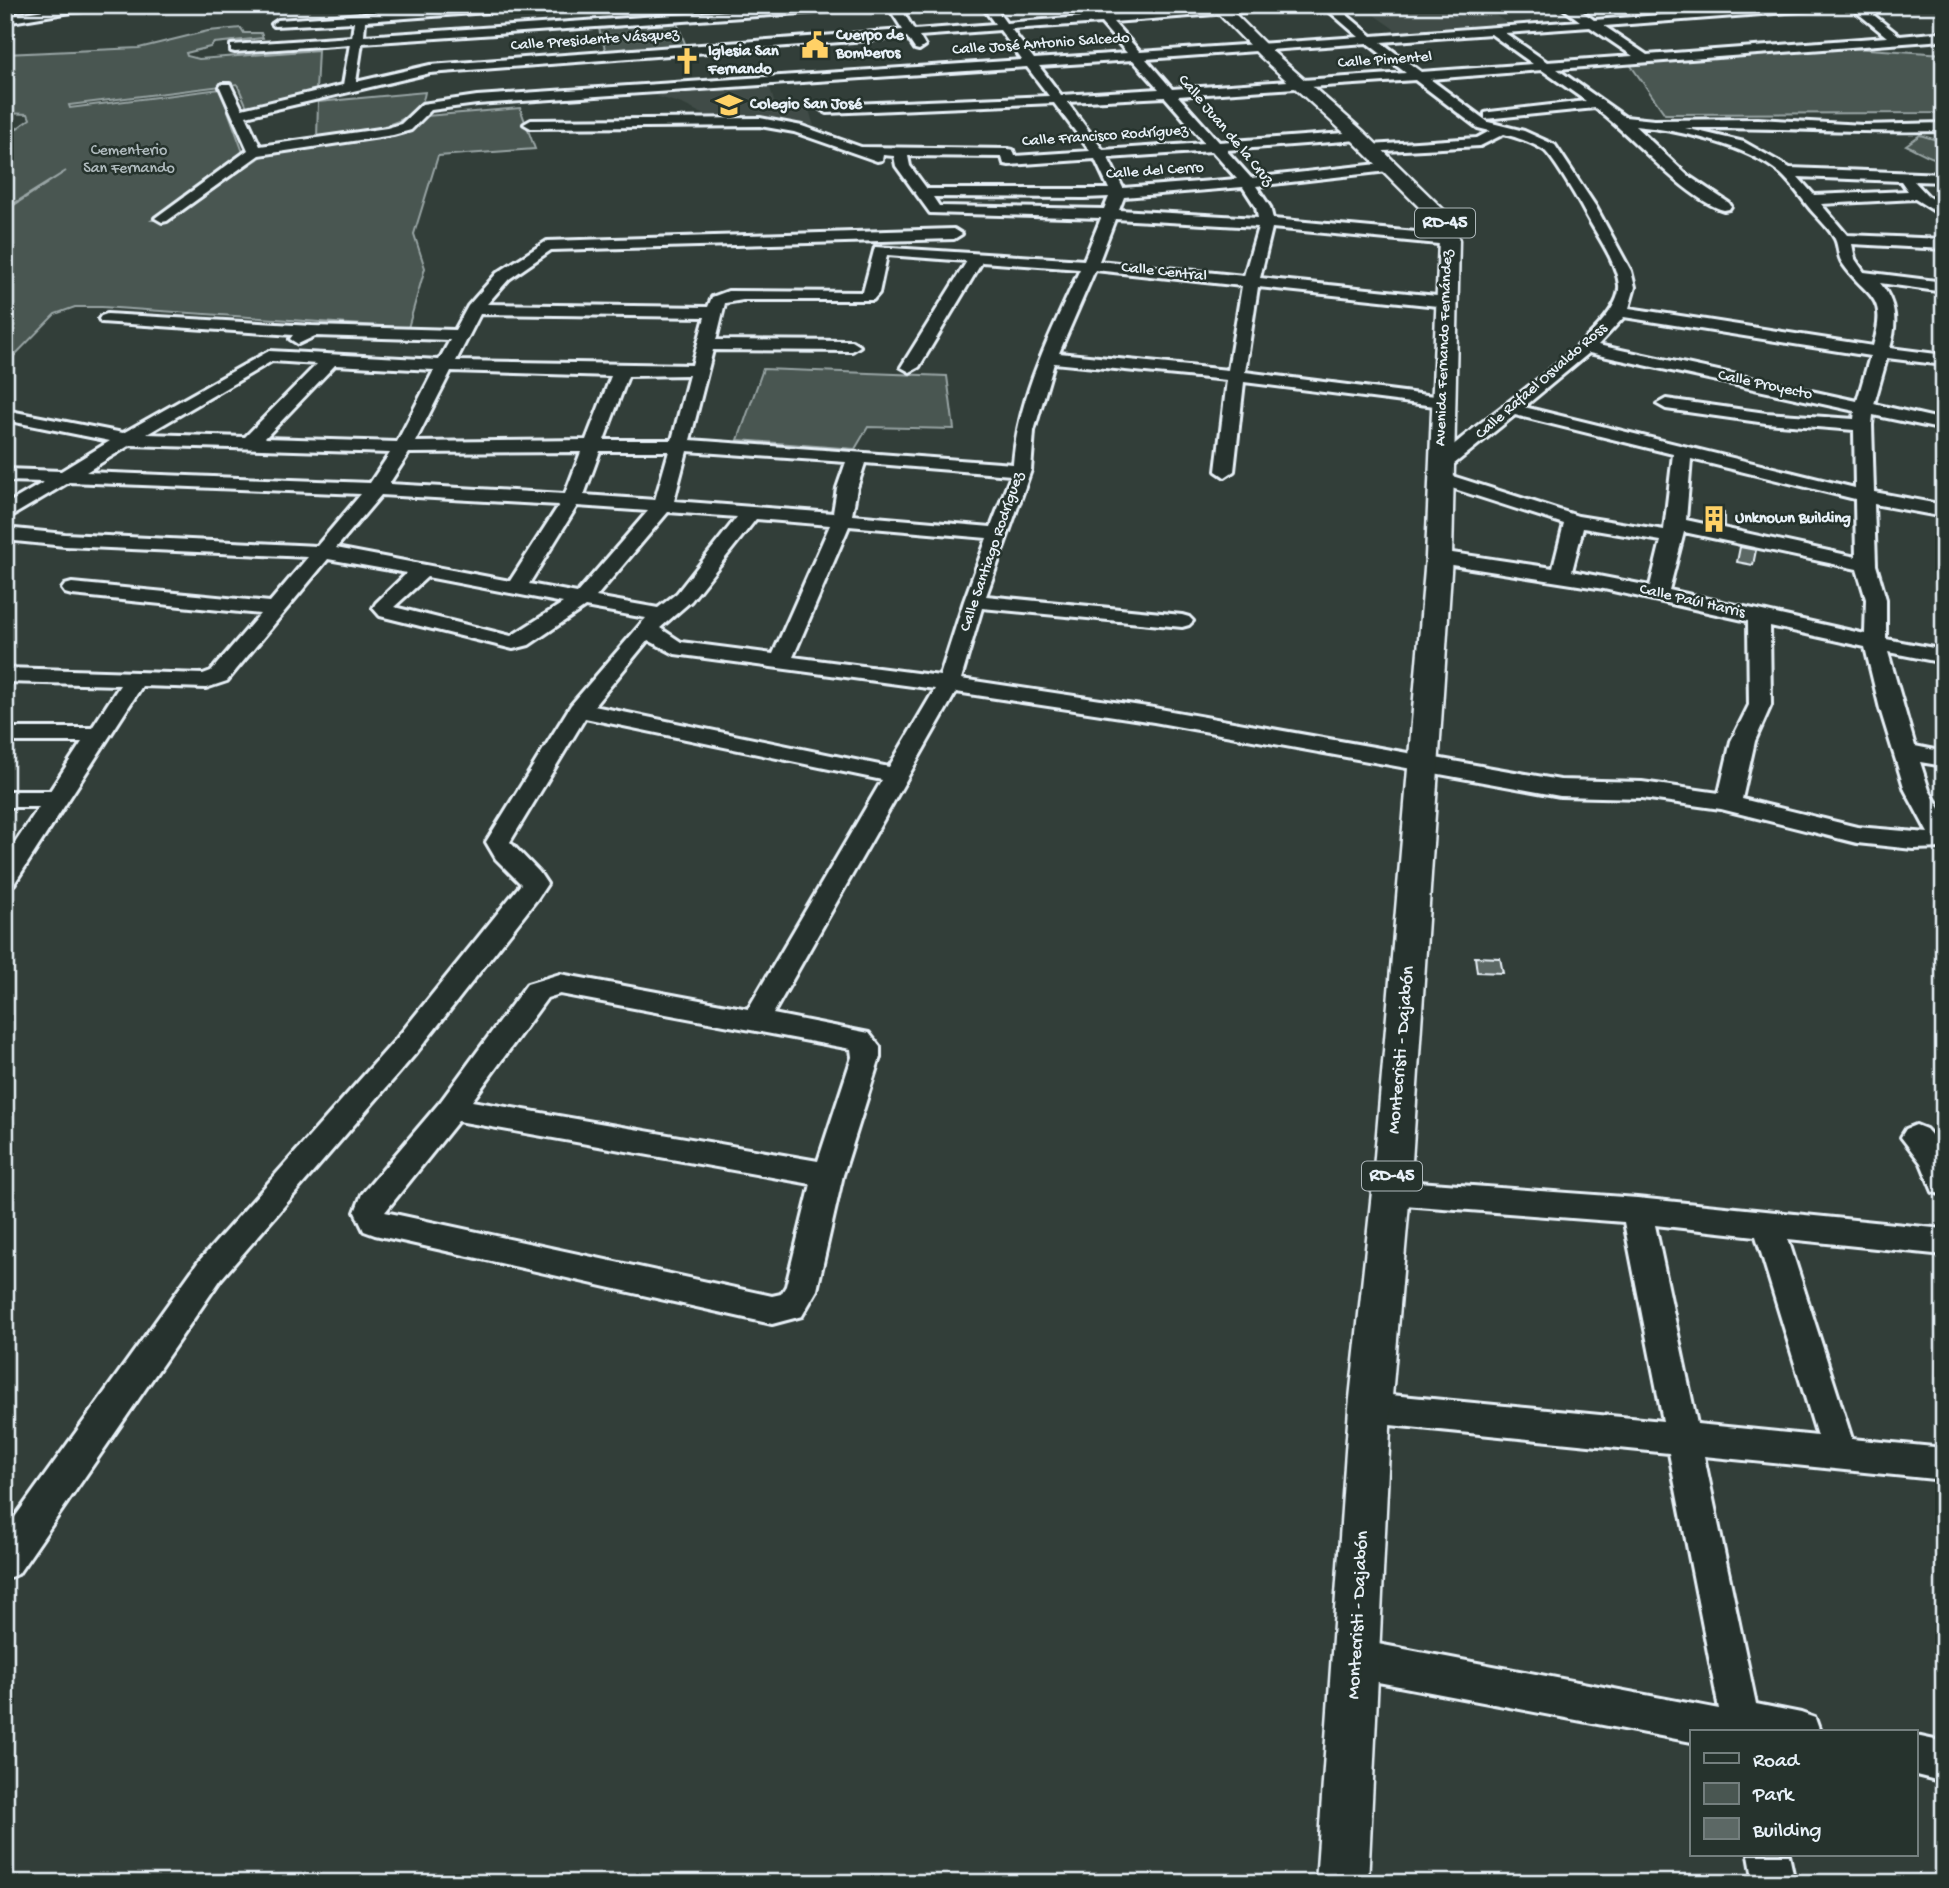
<svg xmlns="http://www.w3.org/2000/svg" width="1949" height="1888" viewBox="0 0 1949 1888" font-family="'Gochi Hand',sans-serif">
	<rect width="100%" height="100%" fill="#323e39"/>
	<filter id="ink" filterUnits="userSpaceOnUse"><feTurbulence type="fractalNoise" baseFrequency=".0143" numOctaves="2"/><feDisplacementMap in="SourceGraphic" scale="14" xChannelSelector="R" yChannelSelector="G"/><feConvolveMatrix kernelMatrix="1 2 1 2 8 2 1 2 1" color-interpolation-filters="sRGB"/></filter>
	<g filter="url(#ink)">
		<g fill="#3f4b46">
			<path d="M1360,5h119l30,19 -108,10z"/>
			<path d="M769,84l6,21 32,-2 7,23 -64,-8h-39l-29,-14 -40,-12z"/>
		</g>
		<g fill="#495651" stroke="#98a4a4" stroke-width="2">
			<path d="M677,23l9,23 -80,6 -7,-23z"/>
			<path d="M241,28l3,5h17l2,5 -49,5 -4,4 -24,6 1,3 12,3 119,-9 -2,41 -69,16 -10,-23 -168,21 1,3 150,-19 24,66 -92,65h15l97,-65 138,-26 18,-7 6,-6 94,-8 15,41 -97,7 -24,78 11,34 -17,60 -306,-21h-27l-20,7 -50,51v-154l61,-40 -61,38v-72l25,-18 -2,-5 -23,-1v-59l134,-6 69,-17z"/>
			<path d="M1852,48l92,6v59l-279,1 -36,-51z"/>
			<path d="M425,92c-4,37 -79,41 -108,47l1,-37z"/>
			<path d="M1941,132h3v33l-2,-5c-12,-1 -24,-10 -36,-15l14,-10 20,6 -3,-4z"/>
			<path d="M763,369l184,7 7,53 -86,-2 -13,22 -117,-9z"/>
		</g>
		<g fill="#5c6865" stroke="#e8f1f8" stroke-width="2">
			<path d="M1704,511l20,2v13l-19,-5z"/>
			<path d="M1740,547l16,3 -3,15 -16,-3z"/>
			<path d="M1475,957l25,1 3,15 -26,-1z"/>
		</g>
		<g fill="none" stroke-linecap="round" stroke-linejoin="round">
			<defs>
				<g id="minor">
					<path d="M131,5l-6,3 -54,4 -66,11v-7l66,-10z"/>
					<path d="M492,5h57l-6,3 -178,13 -1,15 457,-31h61l-6,3 -514,35 -6,39 74,-17 473,-35 -16,-25h12l15,25 81,-6 -14,-19h12l13,18 89,-7 -5,-6 6,-3 11,8 136,-10h56l-6,3 -180,14 27,30 219,-15 -37,-32h13l37,31 208,-15 -21,-16h14l21,15 196,-15h56l-6,3 -236,18 43,29 240,-18 -39,-32h13l39,31 44,-4v8l-387,29 68,48 29,3 104,-1 105,6 81,-2v8c-87,2 -172,-4 -259,-3l59,14 46,26 154,6v8l-30,-1 14,15 16,10v11l-29,-18 -94,5 26,31 97,4v10l-92,-5 3,15 9,13 80,10v10l-64,-9c17,21 17,41 10,65l54,7v10l-57,-7 -13,46 70,16v10l-71,-15 -1,10 2,67 70,13v12l-70,-13 2,61 10,34v40l58,11v13l-56,-11 27,94 29,6v14l-24,-4 9,28 15,25v33l-31,1 -56,-6 -136,-34 -79,-11 -82,-2 -406,-74 -198,-30 -183,322 96,19 11,14v10l-37,118 -26,115 -15,26 -30,8 -397,-89 -11,-4 -9,-19 7,-18 79,-93 86,-117 33,-10 188,35 134,-229 -297,-62 -75,124 29,30 8,12 -10,15 -120,153 -196,227 -203,295 -13,5v-48l194,-270 198,-223 124,-154 -25,-25 -10,-17 85,-137 75,-87 -61,-11 -56,38 -16,4 -133,-33 -7,-8 3,-5 31,-30 -79,-14 -101,122 -21,7 -64,-2 -128,198 -9,2v-28l34,-51h-34v-16h45l32,-49h-77v-14h87l28,-43 -115,-3v-14l198,6 8,-3 49,-57 -188,-19 -7,-2 -3,-4 3,-4 7,-2 198,19 38,-45 -243,-11 -60,-6v-12l60,6 252,12 44,-52 -292,-12 -64,38v-15l39,-23 -39,-1v-12l56,2 49,-30 -105,-21v-10l118,23 146,-82 170,9 11,-20 -135,-4 -17,8 -8,-5 3,-4 -192,-13 -2,-3 2,-3 6,-2 205,12 143,4 13,-24 29,-33 50,-32 407,-12 8,5 -8,5 -403,11 -42,29 -22,25 221,3 4,-10 16,-6 135,1 12,-45 209,13 17,-42 -171,-5 -34,-47 -2,-10 -11,-1 -1,5 -5,1 -83,-29 -34,-6 -229,2 -7,-4 7,-4 229,-2 42,8 59,21 147,2 5,1 2,6 75,-5 -36,-48 -227,10 -7,-4 7,-4 222,-9 -22,-29 -550,37 -46,6 -20,20 -18,5 -134,20 -92,66 -5,1 -7,-4 93,-68 -28,-63 2,-3h8l12,25 101,-24 7,-41 -115,8 -4,-1v-6l121,-8 2,-15 -80,4 -2,-2 6,-4zM1101,23l26,30 -93,6 -23,-30zM1590,27l43,29 -86,6 -42,-29zM1000,30l22,30 -545,36 -55,8 -21,20 -14,4 -127,18 -14,-30 184,-43 477,-36 8,12 4,1 6,-4 -6,-10zM1491,34l42,30 -112,8 -40,-30zM1367,43l39,30 -234,16 -26,-30zM1133,60l26,29 -98,6 -22,-29zM1542,70l44,31 -96,11 -5,1v6l110,-11c35,25 91,92 129,102l5,-1 2,-3 -2,-3 -42,-28 -52,-49c44,4 112,19 146,48 11,10 21,25 30,36 8,9 19,19 24,29 4,8 2,17 8,25 24,35 46,29 30,82l-244,-38 6,-21 -4,-16 -35,-64 -41,-62 -31,-14 -36,-9 -58,-43zM1415,80l63,48 12,3 -13,7 -106,7 -7,4 2,3 114,-6 24,-12c12,3 29,9 40,16 9,7 34,50 41,63 11,21 31,47 34,72 5,49 -158,141 -188,183l6,5 -6,5 2,4 131,42 -11,44 -114,-17 -7,2 -3,4 3,4 7,2 165,26 144,32 1,84 -18,36 -12,52 -77,-11 -82,-2 -406,-72 -193,-29 21,-71 200,19 7,-2 4,-4 -4,-4 -7,-2 -196,-19 45,-126 3,-39 20,-68 173,17 -11,91 9,6 9,-6 10,-89 199,25 6,-1 3,-4 -9,-5 -198,-25 13,-85 189,20 8,-5 -8,-5 -187,-19 12,-50 177,17 8,-5 -8,-5 -176,-16 -3,-12 -14,-21 132,-15 7,-4 -7,-4 -137,15 -25,-28 132,-10 7,-4 -7,-4 -139,10 -41,-46zM1165,97l40,46 -102,7 -36,-48zM1212,151l25,28 -114,9 -15,-30zM908,156l94,1 2,7 5,1 86,-6 14,30h-182l-17,-23zM1798,177l103,4 7,10 -94,4zM1243,187l13,20 2,11 -139,-8 5,-13zM933,197l151,1 25,-1 -5,12 -165,-3zM1115,219l143,8 -14,49 -145,-15zM887,255l80,6 -66,106 9,5 9,-5 63,-105 98,7c-29,64 -61,124 -67,195l-323,-24 23,-90 139,1 8,-5 -8,-5 -136,-1 9,-37 18,-3h130l6,-7zM1095,270l147,16 -14,84 -169,-17zM480,314l225,3 -13,48 -236,-4zM1624,317l246,39 -13,45 -259,-56zM1589,353l266,58 -1,8 -88,-6 -100,-14 -9,5 9,5 100,14 88,7 1,58 -331,-81zM272,361l45,3 -72,73 -98,-3zM335,365l99,5 -37,72 -132,-4zM451,371l160,5 -25,64 -171,2zM689,375l-17,65h-68l24,-64zM1515,415l158,39 -9,76 -86,-14 -135,-43zM130,445l260,8 -20,30 -284,-11zM600,451h69l-14,49 -71,-5zM687,451l159,11 -9,26 -4,25 -159,-12zM581,452l-16,42 -176,-10 20,-31zM1691,459l164,40 1,58 -170,-37zM865,463l146,12 -20,52 -139,-12 5,-27zM381,495l178,10 -49,76 -174,-33zM577,506l71,5 -71,82 -48,-9zM668,512l69,5 -60,76 -19,15 -62,-11zM756,519l74,6 -57,129 -92,-12 -21,-14 31,-27zM849,526l138,12 -23,63 -24,75 -147,-19zM1583,528l78,13 -11,45 -78,-15zM1684,532l173,37 9,30 -1,35 -196,-44zM427,577l136,26 -52,33 -117,-29zM1770,626l95,21 15,62 25,81 23,43 -71,-6 -115,-28 13,-58 16,-36zM648,640l27,14 260,35 -46,78 -295,-61zM560,994l291,55 1,8 -34,104 -346,-60 75,-103zM458,1121l353,63 -25,102 -5,8 -9,2 -387,-84z"/>
					<path d="M1916,1125l10,4 18,20v46l-11,-3 -12,-29 -20,-26 5,-8z"/>
					<path d="M1391,1180l246,18 307,31v26l-156,-16 64,200 92,9v32l-240,-24 52,248 45,9 14,5 5,14h-128v10l-335,-64 -13,-6 -6,-13 6,-13 13,-6 362,69 -50,-256 -299,-30 -12,-4 -5,-11 5,-11 12,-4 293,28 -39,-199 -233,-18 -11,-3 -4,-9 4,-9zM1655,1225l101,11 61,200 -120,-12z"/>
					<path d="M1916,1736l28,6v40l-28,-7z"/>
					<path d="M1749,1855h40l6,28h-41z"/>
				</g>
				<path id="major" d="M1210,5h16l47,47 91,80 88,86 7,22 -7,317 -42,635 -19,216 -23,475h-52l33,-475 23,-216 54,-635 13,-317 -3,-16 -84,-84 -91,-83z"/>
			</defs>
			<use href="#minor" stroke="#e8f1f8" stroke-width="6"/>
			<use href="#major" stroke="#e8f1f8" stroke-width="5"/>
			<use href="#minor" fill="#26332d" fill-rule="evenodd"/>
			<use href="#major" fill="#26332d" fill-rule="evenodd"/>
		</g>
	</g>
	<defs>
		<symbol id="civic-bare" viewBox="-9 -9 18 18"><path d="M-.6-6.5H3V-4.5H.6V-3L4-1V1h2V6H-6V1h2V-1L-.6-3ZM-1.2 2.5V6h2.4V2.5Z" fill="#ffd166" stroke="#26332d" stroke-width="2.5" paint-order="stroke"/></symbol>
		<symbol id="church-bare" viewBox="-9 -9 18 18"><path d="M-1.2-6h2.4v3.5h3.3v2.4h-3.3V6h-2.4V-.1h-3.3v-2.4h3.3Z" fill="#ffd166" stroke="#26332d" stroke-width="2.5" paint-order="stroke"/></symbol>
		<symbol id="university-bare" viewBox="-9 -9 18 18"><path d="M0-5L7-2L0 1L-7-2ZM-4 1L0 2.5L4 1V4Q0 6-4 4Z" fill="#ffd166" stroke="#26332d" stroke-width="2.5" paint-order="stroke"/></symbol>
		<symbol id="building-bare" viewBox="-9 -9 18 18"><path d="M-4-6H4V6H1V3H-1V6H-4ZM-2.5-4.3h1.7v1.8h-1.7ZM.8-4.3h1.7v1.8H.8ZM-2.5-1h1.7V.8h-1.7ZM.8-1h1.7V.8H.8Z" fill="#ffd166" stroke="#26332d" stroke-width="2.5" paint-order="stroke"/></symbol>
	</defs>
	<g fill-rule="evenodd">
		<use href="#civic-bare" x="796" y="26" width="38" height="38"/>
		<use href="#church-bare" x="668" y="42" width="38" height="38"/>
		<use href="#university-bare" x="710" y="86" width="38" height="38"/>
		<use href="#building-bare" x="1695" y="500" width="38" height="38"/>
	</g>
	<g text-anchor="middle" dominant-baseline="central" stroke-width="5" stroke-linejoin="round" paint-order="stroke">
		<g font-size="16" font-weight="bold" fill="#e8f1f8" stroke="#26332d" text-anchor="start">
			<text x="836" y="36">Cuerpo de<tspan x="836" dy="18">Bomberos</tspan></text>
			<text x="708" y="52">Iglesia San<tspan x="708" dy="18">Fernando</tspan></text>
			<text x="750" y="105">Colegio San José</text>
			<text x="1735" y="519">Unknown Building</text>
		</g>
		<g font-size="16" fill="#e8f1f8" stroke="#26332d">
			<text transform="translate(595 41) rotate(-4)">Calle Presidente Vásquez</text>
			<text transform="translate(1041 45) rotate(-4)">Calle José Antonio Salcedo</text>
			<text transform="translate(1385 61) rotate(-4)">Calle Pimentel</text>
			<text transform="translate(1225 131) rotate(50)">Calle Juan de la Cruz</text>
			<text transform="translate(1105 137) rotate(-4)">Calle Francisco Rodríguez</text>
			<text transform="translate(1155 172) rotate(-4)">Calle del Cerro</text>
			<text transform="translate(1164 273) rotate(6)">Calle Central</text>
			<text transform="translate(1445 348) rotate(-88)">Avenida Fernando Fernández</text>
			<text transform="translate(1542 382) rotate(-41)">Calle Rafael Osvaldo Ross</text>
			<text transform="translate(1765 386) rotate(12)">Calle Proyecto</text>
			<text transform="translate(993 552) rotate(-71)">Calle Santiago Rodríguez</text>
			<text transform="translate(1692 602) rotate(13)">Calle Paúl Harris</text>
		</g>
		<g font-size="16" fill="#b0bbbe" stroke="#26332d">
			<text x="129" y="151">Cementerio<tspan x="129" dy="18">San Fernando</tspan></text>
		</g>
		<g fill="#26332d" stroke="#aeb8bb" stroke-width="2">
			<rect x="1415" y="208.5" width="60" height="29" rx="5"/>
			<rect x="1362" y="1161.5" width="60" height="29" rx="5"/>
		</g>
		<g font-size="18" font-weight="bold" fill="#e8f1f8">
			<text x="1445" y="223">RD-45</text>
			<text x="1392" y="1176">RD-45</text>
		</g>
		<g font-size="19" fill="#e8f1f8" stroke="#26332d">
			<text transform="translate(1402 1050) rotate(-85)">Montecristi - Dajabón</text>
			<text transform="translate(1359 1615) rotate(-87)">Montecristi - Dajabón</text>
		</g>
	</g>
	<rect width="1949" height="1888" fill="none" stroke="#26332d" stroke-width="28"/>
	<rect x="14" y="14" width="1921" height="1860" fill="none" stroke="#e8f1f8" stroke-width="2.5" filter="url(#ink)"/>
	<rect x="1690" y="1730" width="228" height="126" fill="#26332d" stroke="#747f7e" stroke-width="2"/>
	<rect x="1704" y="1753" width="35" height="10" fill="#26332d" stroke="#747f7e" stroke-width="2"/>
	<text x="1753" y="1766" font-size="21" fill="#e8f1f8">Road</text>
	<rect x="1704" y="1783" width="35" height="21" fill="#495651" stroke="#747f7e" stroke-width="2"/>
	<text x="1753" y="1800" font-size="21" fill="#e8f1f8">Park</text>
	<rect x="1704" y="1818" width="35" height="21" fill="#5c6865" stroke="#747f7e" stroke-width="2"/>
	<text x="1753" y="1836" font-size="21" fill="#e8f1f8">Building</text>
</svg>
